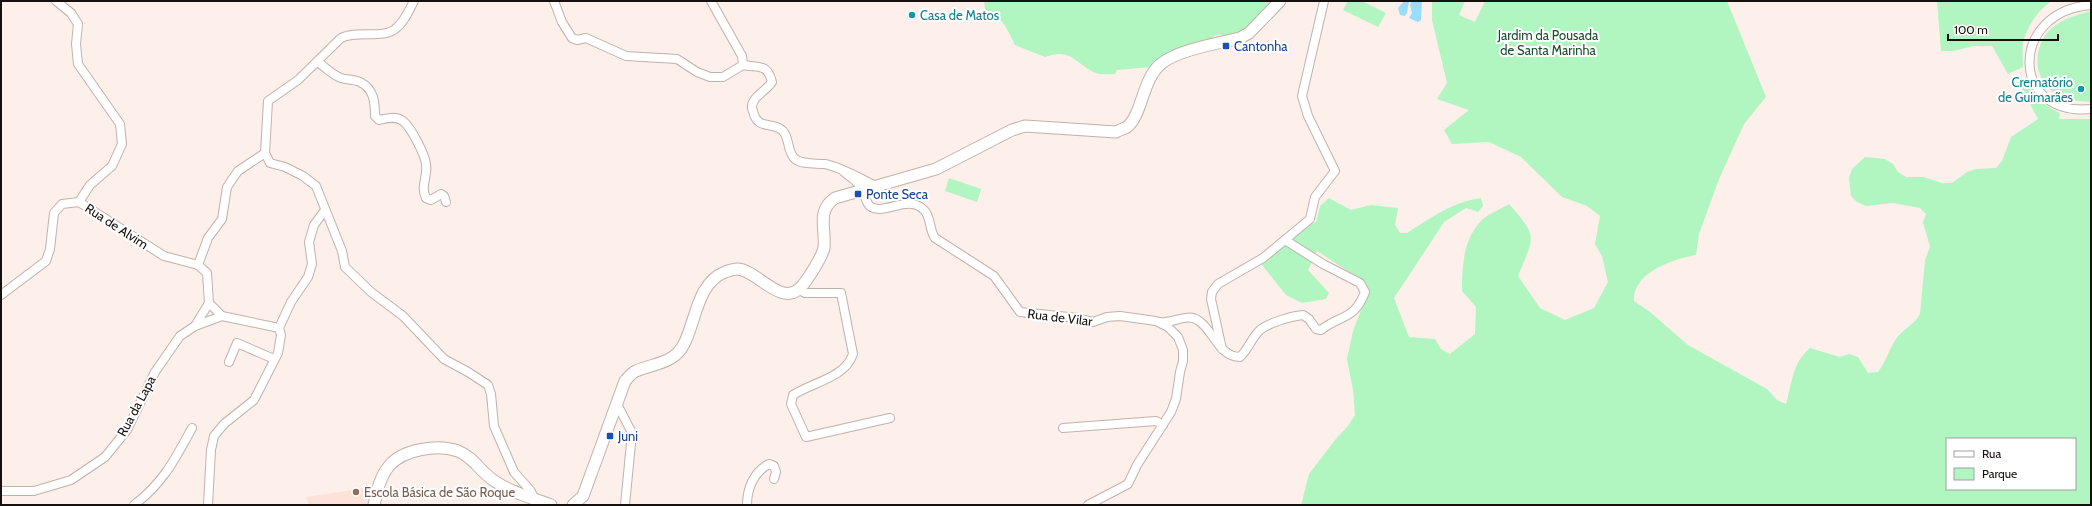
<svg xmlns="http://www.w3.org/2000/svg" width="2092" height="506" viewBox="0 0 2092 506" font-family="Cabin,sans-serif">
	<rect width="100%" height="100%" fill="#fdefea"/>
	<path fill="#fce3d9" d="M373,487l-4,18h-60l-3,-8z"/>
	<g fill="#b1f5c1" fill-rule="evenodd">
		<path d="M984,1h291l-30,30 -20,6 -5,-3 -6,2 -4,5 -58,26 -35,3 -2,4c-5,0 -14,1 -19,-1 -21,-9 -24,-26 -51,-16l-30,-12c-7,-15 -14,-30 -30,-35z"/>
		<path d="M1348,1h14l24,12 -8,14 -35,-17z"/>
		<path d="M1432,1h33l-6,14 16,7 10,-21h242l39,96 -22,27 -25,55 -20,55 -3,21c-23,4 -64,18 -62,46l16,11 38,33 79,44 10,11 9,4c6,-20 6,-41 24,-56l30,9 9,-3 9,3 10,16 10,-1c8,-10 11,-23 18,-33 7,-10 18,-14 24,-25l5,-54 5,-13 -7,-25 3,-8 -6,-6 -27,-5 -27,3 -9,-4 -6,-6 -2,-18 3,-9 13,-12 20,2 8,5 5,8 8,5h18l18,6h10l15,-11 9,-3 20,-1 6,-7 9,-24 27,-18 -20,-37 8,-4c7,17 17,28 34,35l-1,6h32v386h-790l8,-31 26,-34 13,-14 7,-11 -2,-25 -6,-31 6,-28 15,-39 -2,-9 -49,-32 -9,19 21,23 -3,6 -24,4 -16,-8 -24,-30 32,-34 22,-9 4,-16 9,-8 22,12 20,-5 27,3 -3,17 5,8h7c24,-15 45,-31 74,-35l2,8 -5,6 -12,-4 -22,14 -50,76 15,39 26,2 6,10 9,5 25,-20 1,-27 -14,-16c0,-25 1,-52 20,-71 6,-6 19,-11 27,-16 30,34 25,32 9,72l22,32 25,12 29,-12 14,-26 -6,-26 -7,-12 5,-28 -13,-10 -25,-9 -41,-40 -32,-15 -37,2 -8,-14 25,-20 -32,-11 10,-16 -15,-63zM1947,439h128v50h-128z"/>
		<path d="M1937,1h115c-13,8 -25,25 -29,41 -1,7 0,17 0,25l-15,7 -16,-28h-18l-21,5h-12z"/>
		<path d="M2091,11v91c-13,-1 -26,-2 -38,-10 -21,-15 -20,-48 -1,-64 12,-10 25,-13 39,-17z"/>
		<path d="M949,178l32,11 -4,13 -32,-11z"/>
	</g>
	<g fill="#98ddfc">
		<path d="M1404,1h5l-2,12 -2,3 -5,-1 -2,-7z"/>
		<path d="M1412,1h10l-1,19 -3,2 -9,-4 3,-5 -2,-8z"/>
	</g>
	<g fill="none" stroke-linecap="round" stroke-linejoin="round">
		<defs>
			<g id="minor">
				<path d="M56,1l15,12 7,11 -2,20 2,20 42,60 2,20 -10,22 -22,19 -11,17 85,54 34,9 9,8 2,30 13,13 57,12"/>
				<path d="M414,1c-5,9 -10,22 -19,28 -12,10 -38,1 -54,9l-43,42 -30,21 -3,52 5,10 15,4 18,9 13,10 26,65 3,16 26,25 32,24 41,43 24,13 20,13 3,9 3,32 20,46 16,18 5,9"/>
				<path d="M554,1l8,21 10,16 5,2 9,-2 40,18 51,3 20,13 13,5h13l20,-12"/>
				<path d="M711,1l31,55 1,9"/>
				<path d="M2091,5c-82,6 -82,112 0,104"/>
				<path d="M318,62c8,6 15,13 23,16 6,2 13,1 19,4 14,7 15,20 15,34l4,4c8,-2 17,-4 24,1 8,6 22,34 23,43 2,13 -6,22 0,34l5,2 10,-6 3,2 2,6"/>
				<path d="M743,65c16,3 24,-2 29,17 -5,7 -12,11 -17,17 -3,4 -4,8 -2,12 5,21 19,9 30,20 7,8 4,21 12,28 8,6 21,4 30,5 16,3 36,15 51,22"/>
				<path d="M844,172c6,5 13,9 18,16 3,6 3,15 9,19 15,8 37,-13 53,3 7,6 5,20 11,28l59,38 26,36 58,6 15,4 14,-5 13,-1 36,5 12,6 10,10 5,13v11l-3,11 -4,27 -5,13 -34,53 -9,19 -40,21"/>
				<path d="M198,265l10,-27 14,-19 5,-32 11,-16 27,-18"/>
				<path d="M799,290l6,3h36l12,61c-8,24 -40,28 -60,41l-2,9 15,33 84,-19"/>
				<path d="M1,295l45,-34 4,-12 4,-36 8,-9 17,-2"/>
				<path d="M1160,322c13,2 27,-10 39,-1 15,10 20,36 41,36 8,-7 11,-18 19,-26 8,-8 33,-15 44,-16l6,4 7,10 5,1c20,-16 33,-9 44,-38l-5,-9 -37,-19 -38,-24"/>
				<path d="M195,326l14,-23"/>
				<path d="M1222,349l-11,-50 1,-7 6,-8 45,-26 47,-39 5,-22 20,-26 -27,-55 -6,-20 22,-95"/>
				<path d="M229,362l8,-19 37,16"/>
				<path d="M616,402l16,31 -7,72"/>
				<path d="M1063,428l93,-7 7,4"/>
				<path d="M1,491h33l37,-11 34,-23 22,-27 28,-58 25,-36 15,-10 27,-10"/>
				<path d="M134,505c30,-23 41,-46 58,-77"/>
				<path d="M208,505l3,-55 3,-14 10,-12 30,-24 24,-47 3,-18 -2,-7 12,-26 17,-25 4,-13 -3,-22 5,-17 11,-15"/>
				<path d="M747,505c0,-17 7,-33 22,-41l5,2 2,6 -2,7"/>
			</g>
			<g id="tertiary">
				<path d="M374,505c3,-14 6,-28 15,-39 14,-17 49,-22 69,-15 15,6 22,20 35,29 17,12 39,18 58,25"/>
				<path d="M573,505l10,-9 42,-115c3,-3 6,-8 11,-10 18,-8 38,-7 48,-27 12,-23 13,-61 41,-72 3,-1 8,-3 12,-3 19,0 43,37 62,20 7,-6 23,-32 25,-41 2,-20 -8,-37 11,-50l101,-29 76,-39 13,-4 91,6c3,-2 8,-3 11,-5 16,-13 15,-49 35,-64 16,-13 57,-20 78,-25l9,-5 31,-32"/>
			</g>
		</defs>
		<use href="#minor" stroke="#c1b1ab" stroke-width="10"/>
		<use href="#tertiary" stroke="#c1b1ab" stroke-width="13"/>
		<use href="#minor" stroke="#fff" stroke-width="8"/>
		<use href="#tertiary" stroke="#fff" stroke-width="11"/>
	</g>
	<g fill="#0f9aa8" stroke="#fff" stroke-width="1.5">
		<circle cx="912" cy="15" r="4"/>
		<circle cx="2081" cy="89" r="4"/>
	</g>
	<g fill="#1a4fb4" stroke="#fff" stroke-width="1.5">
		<rect x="1222" y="42" width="8" height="8" rx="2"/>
		<rect x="854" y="190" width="8" height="8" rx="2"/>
		<rect x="606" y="432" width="8" height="8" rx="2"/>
	</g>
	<circle fill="#8d6e63" stroke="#fff" stroke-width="1.5" cx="356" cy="492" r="4"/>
	<g text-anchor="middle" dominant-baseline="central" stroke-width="4" stroke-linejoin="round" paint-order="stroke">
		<g font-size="13" fill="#0d838f" stroke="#fff" text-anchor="start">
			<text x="920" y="15">Casa de Matos</text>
			<text x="2073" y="82" text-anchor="end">Crematório<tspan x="2073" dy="15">de Guimarães</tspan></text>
		</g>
		<g font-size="13" fill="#194c2a" stroke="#fff">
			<text x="1548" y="35">Jardim da Pousada<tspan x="1548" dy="15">de Santa Marinha</tspan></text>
		</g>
		<g font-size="13" fill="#164399" stroke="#fff" text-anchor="start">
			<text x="1234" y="46">Cantonha</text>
			<text x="866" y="194">Ponte Seca</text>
			<text x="618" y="436">Juni</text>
		</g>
		<g font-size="13" fill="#16110f" stroke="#fff">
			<text transform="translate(117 226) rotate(33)">Rua de Alvim</text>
			<text transform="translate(1060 317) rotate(7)">Rua de Vilar</text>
			<text transform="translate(136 406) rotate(-62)">Rua da Lapa</text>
		</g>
		<g font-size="13" fill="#785e54" stroke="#fff" text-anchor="start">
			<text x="364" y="492">Escola Básica de São Roque</text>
		</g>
	</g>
	<rect width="2092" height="506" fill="none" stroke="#16110f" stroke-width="4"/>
	<rect x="1946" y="438" width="130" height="52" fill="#ffffff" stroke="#a2a09f"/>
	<rect x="1954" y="451" width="20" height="6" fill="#ffffff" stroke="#a2a09f"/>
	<text x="1982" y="458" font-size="12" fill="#16110f">Rua</text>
	<rect x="1954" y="468" width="20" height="12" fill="#b1f5c1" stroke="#a2a09f"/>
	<text x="1982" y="478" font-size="12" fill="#16110f">Parque</text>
	<path d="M1948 34v6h110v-6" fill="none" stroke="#16110f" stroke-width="2"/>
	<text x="1954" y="34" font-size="12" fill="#16110f" stroke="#ffffff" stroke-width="3" paint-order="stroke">100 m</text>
</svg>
